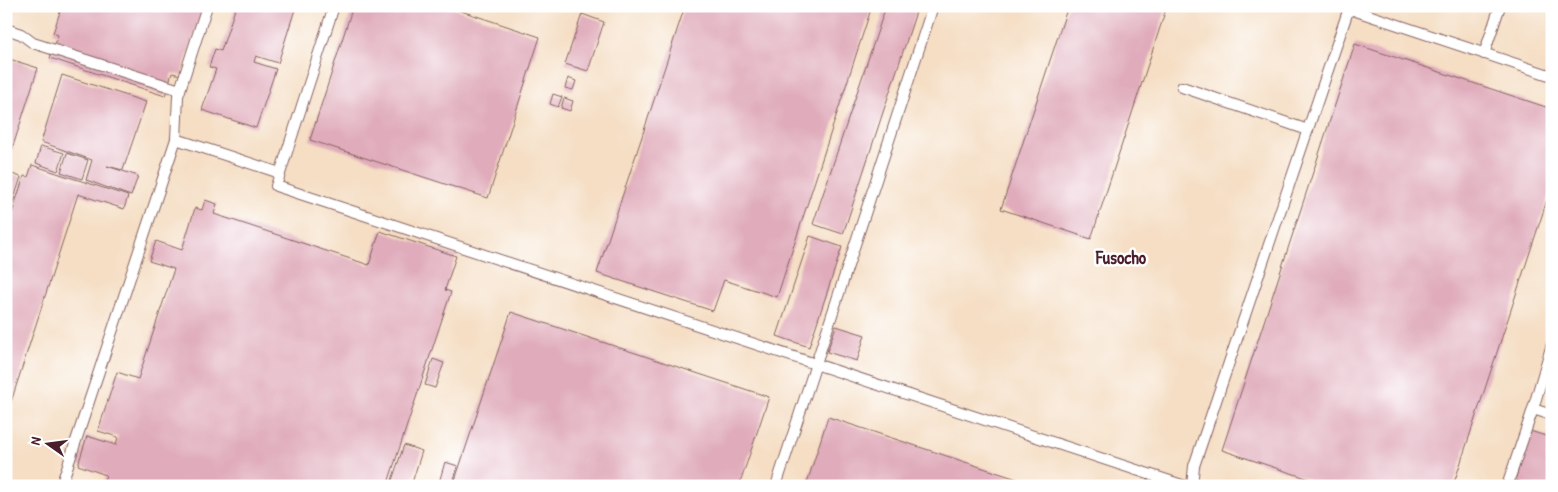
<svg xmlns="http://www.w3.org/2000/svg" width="1558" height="492" viewBox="0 0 1558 492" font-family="'Patrick Hand',sans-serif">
	<rect width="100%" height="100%" fill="#fff"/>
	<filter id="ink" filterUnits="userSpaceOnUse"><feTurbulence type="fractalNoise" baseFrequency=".02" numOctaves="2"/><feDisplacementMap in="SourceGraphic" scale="10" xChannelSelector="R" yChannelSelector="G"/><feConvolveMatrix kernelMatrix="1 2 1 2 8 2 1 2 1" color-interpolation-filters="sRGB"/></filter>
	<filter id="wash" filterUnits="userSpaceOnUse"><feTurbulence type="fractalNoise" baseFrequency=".0096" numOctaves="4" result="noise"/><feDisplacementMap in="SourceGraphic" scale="20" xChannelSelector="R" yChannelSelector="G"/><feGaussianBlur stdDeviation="1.12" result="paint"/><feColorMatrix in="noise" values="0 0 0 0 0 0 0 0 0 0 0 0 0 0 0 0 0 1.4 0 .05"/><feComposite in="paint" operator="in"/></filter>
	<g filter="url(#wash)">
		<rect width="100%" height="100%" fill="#f5dec4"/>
		<g id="blocks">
			<g fill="#e0acbb">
				<path d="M62,6h142l-23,69 -9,-2 -7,23 -115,-38 8,-23 -5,-2z"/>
				<path d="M236,6h60l-18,57 -22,-7 -2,6 22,7 -20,59 -54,-18 14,-41 -7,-2 6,-18 6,2z"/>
				<path d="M353,6h93l94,31 -52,161 -178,-58z"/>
				<path d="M685,6h187l-95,291 -53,-17 -11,31 -116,-38z"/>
				<path d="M886,6h14l16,6 -73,222 -30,-10z"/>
				<path d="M1068,6h99l-76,233 -90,-30z"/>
				<path d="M582,14l22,8 -16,49 -23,-7z"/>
				<path d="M1355,44l197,65v76l-99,301h-123l-108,-36z"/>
				<path d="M6,58l32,10 -31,97h-1z"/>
				<path d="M62,75l84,27 -23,68 -16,-4 31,10 -7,20 -45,-16 6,-20 -51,-18z"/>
				<path d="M568,78l8,3 -3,9 -8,-2z"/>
				<path d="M553,94l9,3 -4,10 -8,-3z"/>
				<path d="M564,98l9,3 -3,10 -9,-3z"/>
				<path d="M41,146l23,7 -6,18 -22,-8z"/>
				<path d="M67,153l21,7 -6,19 -21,-7z"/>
				<path d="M32,165l96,31 -4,13 -46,-15 -68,211 -4,-1v-173l18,-55 4,1z"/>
				<path d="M6,172l15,5 -14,43h-1z"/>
				<path d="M205,200l12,4 -3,10 155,51 11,-34 76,25 -11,34 6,2 -64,194h-285l4,-11 -28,-10 9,-29 29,9 2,-8 -20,-6 19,-59 21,7 36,-110 -25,-8 7,-20 26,9 13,-42 7,2z"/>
				<path d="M810,236l32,11 -33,100 -32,-11z"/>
				<path d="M511,312l258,85 -30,89h-286z"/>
				<path d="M836,326l29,9 -8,26 -30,-9z"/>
				<path d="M433,359l11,4 -9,25 -10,-3z"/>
				<path d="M828,417l207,68v1h-229z"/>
				<path d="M1530,431l22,7v48h-19l-18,-6z"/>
				<path d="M404,445l18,6 -11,35h-21z"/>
				<path d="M445,462l13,4 -6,20h-14z"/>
			</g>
		</g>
	</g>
	<g filter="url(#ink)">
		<use href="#blocks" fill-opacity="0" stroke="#866261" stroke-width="1"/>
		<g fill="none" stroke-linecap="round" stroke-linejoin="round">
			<defs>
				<g id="service">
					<path d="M334,6l-58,180 909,300"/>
					<path d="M1344,7l208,69"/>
					<path d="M6,29l15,5 12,9 147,47"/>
					<path d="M1484,54l16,-48"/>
					<path d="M1182,87l126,43"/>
					<path d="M176,139l2,-43 29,-90"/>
					<path d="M1533,409l19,6"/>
					<path d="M61,486l115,-347 104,34"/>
					<path d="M776,486l157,-480"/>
					<path d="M1192,486l2,-20 155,-458"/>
					<path d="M1507,486l26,-77 19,-65"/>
				</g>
			</defs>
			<use href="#service" stroke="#866261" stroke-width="12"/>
			<use href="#service" stroke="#fff" stroke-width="10"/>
		</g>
	</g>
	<g text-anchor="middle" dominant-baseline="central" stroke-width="5" stroke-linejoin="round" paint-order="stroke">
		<g font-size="18" font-weight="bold" fill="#4a1f2b" stroke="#fff">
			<text x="1121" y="257">Fusocho</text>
		</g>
	</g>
	<rect width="1558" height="492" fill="none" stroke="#fff" stroke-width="25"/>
	<g transform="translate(48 444) rotate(284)" stroke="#ffffff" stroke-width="4" paint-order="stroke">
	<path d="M0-4L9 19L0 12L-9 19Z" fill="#4a1f2b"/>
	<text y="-8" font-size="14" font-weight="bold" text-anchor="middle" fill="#4a1f2b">N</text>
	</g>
</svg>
